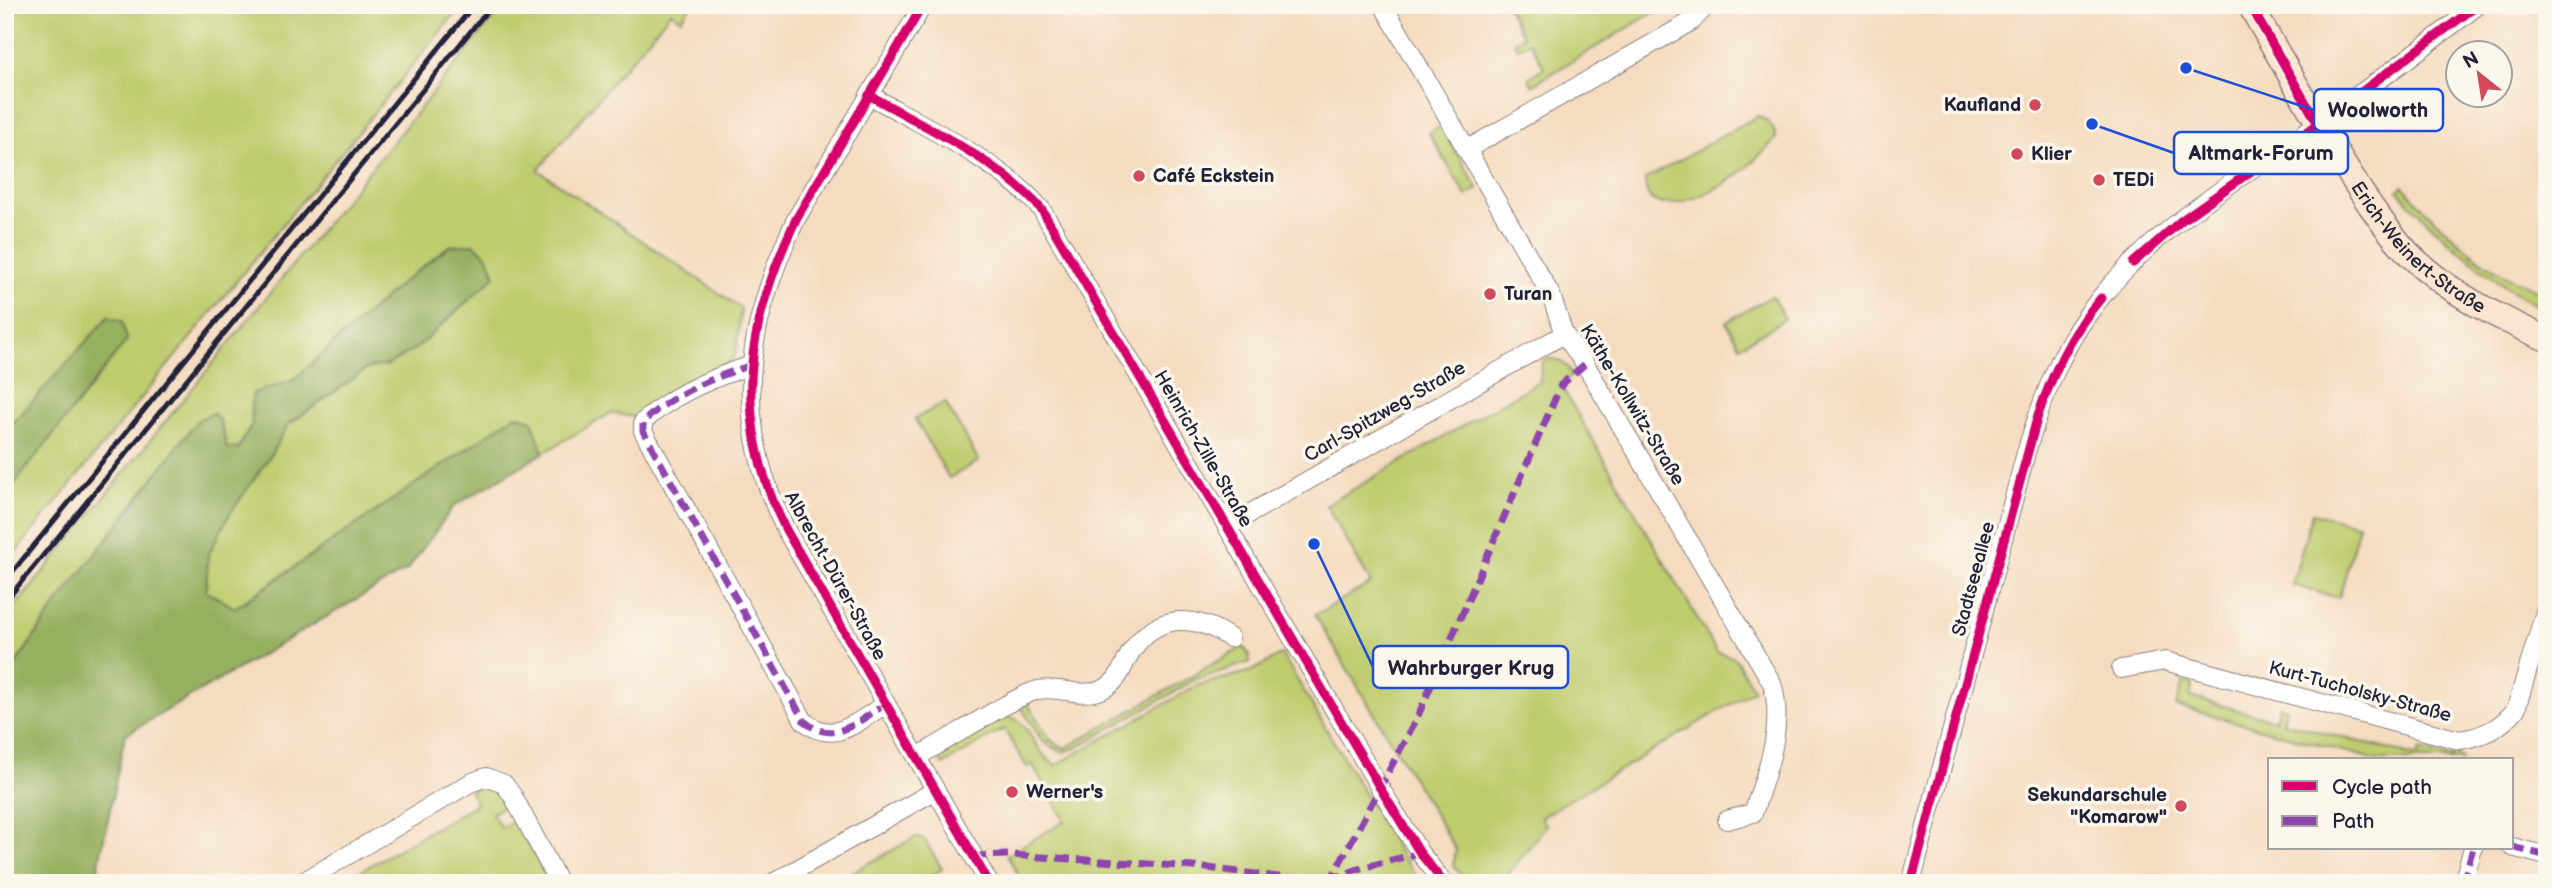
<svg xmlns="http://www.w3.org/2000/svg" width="2552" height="888" viewBox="0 0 2552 888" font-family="'Balsamiq Sans',sans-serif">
	<rect width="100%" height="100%" fill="#fbf7ec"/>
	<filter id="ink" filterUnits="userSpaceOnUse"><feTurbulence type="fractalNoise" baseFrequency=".0143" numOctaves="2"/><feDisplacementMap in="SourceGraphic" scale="14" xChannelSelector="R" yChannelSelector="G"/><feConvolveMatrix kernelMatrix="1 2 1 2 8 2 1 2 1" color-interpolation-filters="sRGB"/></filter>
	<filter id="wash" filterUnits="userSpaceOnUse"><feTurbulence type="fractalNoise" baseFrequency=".00686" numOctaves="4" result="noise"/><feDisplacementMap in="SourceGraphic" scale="28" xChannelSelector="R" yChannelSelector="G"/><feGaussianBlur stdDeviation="1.57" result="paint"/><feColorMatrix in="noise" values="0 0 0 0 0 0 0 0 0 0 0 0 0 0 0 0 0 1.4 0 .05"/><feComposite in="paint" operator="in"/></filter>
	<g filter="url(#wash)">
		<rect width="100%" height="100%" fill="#f5dbbf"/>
		<g fill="#bfcc6e" stroke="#707754" stroke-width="2">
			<path d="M5,5h457l-457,560v-69l122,-156 -122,86z"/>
			<path d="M504,5h187l-10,14 -10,-7 -133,158 203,138 -5,45 -7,10 -95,54 -23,-4 -68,40 -11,-33 -16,-5 -281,193 -29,-17 2,-36 21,-40 39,-56 20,-34 80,-57 21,-3 60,-119 -46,36 -111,100 -39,11 -2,14 1,17 -14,25h-11l-7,-28 -22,-1 -140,183 -53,76v-60z"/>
			<path d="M1506,5h160l-134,80 -3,-7 15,-11 -14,-25 -12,6 -4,-6 9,-6z"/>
			<path d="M1758,116c10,5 16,10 18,22 -16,18 -33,35 -54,47 -20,12 -81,38 -76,-6z"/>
			<path d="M1441,126l37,63 -12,7 -37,-63z"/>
			<path d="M2403,186c26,30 56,60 90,82 16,11 36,18 54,27v16c-51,-25 -112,-78 -149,-121z"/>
			<path d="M1772,296l13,23 -45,27 -14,-24z"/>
			<path d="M1547,359c13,-1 21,6 25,17l-12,8 157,268 18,6 19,32 -213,127 5,9 -45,57h-32l-16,-17 3,-16 -141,-235 56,-32 -45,-78 214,-124 2,-18z"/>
			<path d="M945,402l34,59 -30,17 -34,-59z"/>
			<path d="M2312,513l47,12 -20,73 -47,-13z"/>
			<path d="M1243,647l6,7 1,8 -55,18 -121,69 -12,3 -19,-10 -23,-37 6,-4 24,39 15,8z"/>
			<path d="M1282,654l116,196 23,33h-398l-16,-28 58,-34 -33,-57 -5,3 -23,-38 -61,36 -6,-10 64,-39c30,-2 31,38 55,49l140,-79 56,-15z"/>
			<path d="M2183,682l10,2 -3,13 85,23 4,-14 7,2 -3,14 135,35 2,-7 32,8 2,-6 8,8h-85l-201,-54z"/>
			<path d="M478,787c12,0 24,5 31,16l-17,10 9,15 15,-9 31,60 -1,4h-10l-4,-7 -12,7h-180l136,-79 -6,-13z"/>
			<path d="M916,837l8,2 18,30 -24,14h-85z"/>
		</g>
		<g fill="#97b061" stroke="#5c694e" stroke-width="2">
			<path d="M474,244l14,12 7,20 -76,70 -31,19 -20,3 -80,57 -20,34 -39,56 -21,40 -2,36 29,17 281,-193 16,5 11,33 -89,53 -46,63 -283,166 -30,148h-90v-204l53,-76 140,-183 15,-7 7,8 7,27 11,1 14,-25 -1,-17 2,-14 39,-12 111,-99 46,-36z"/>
			<path d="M108,317l14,4 5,19 -122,156v-70l10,-5z"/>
		</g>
	</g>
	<g filter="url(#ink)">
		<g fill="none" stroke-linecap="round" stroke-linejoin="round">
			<defs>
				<g id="street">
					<path d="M923,5l-127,214c-51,108 -65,201 -10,311l203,353"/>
					<path d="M1383,5l168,290 13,39 21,30 187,319c13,44 -5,88 -19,130l-26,7"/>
					<path d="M869,95c55,31 132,67 173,115l338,578 40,65 24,30"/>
					<path d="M1466,150l226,-129 15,-16"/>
					<path d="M752,365c-38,12 -80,29 -109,57v9l161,290c30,26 55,-1 82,-17"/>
					<path d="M1228,526l336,-192"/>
					<path d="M2121,669l44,-8 294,79c24,-3 42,-12 57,-31l31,-104"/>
					<path d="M917,757c26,-15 52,-31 78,-46 14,-8 28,-17 43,-21 22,-4 42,8 63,0 20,-8 21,-26 32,-41 25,-37 64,-34 97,-11"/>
					<path d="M2512,847l35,9"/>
					<path d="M301,883l169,-100 16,-6 18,7 9,12 46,87"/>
					<path d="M773,883l163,-93"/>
					<path d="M1911,883l116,-434c15,-48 31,-94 61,-135 58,-81 148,-133 228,-189 55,-38 109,-79 162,-120"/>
					<path d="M2463,883l10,-35"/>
				</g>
				<g id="secondary">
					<path id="s1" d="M2250,5c29,51 58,102 89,152 21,34 44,70 72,99 38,37 88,62 136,83"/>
				</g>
			</defs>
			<use href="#street" stroke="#8c7e7d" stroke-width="20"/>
			<use href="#secondary" stroke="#8c7e7d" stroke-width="27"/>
			<use href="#street" stroke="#fff" stroke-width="18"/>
			<use href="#secondary" stroke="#fce5d0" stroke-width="24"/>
			<g stroke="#22223b" stroke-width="5">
				<path d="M5,581l469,-576"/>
				<path d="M5,602l487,-597"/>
			</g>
			<g stroke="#8e44ad" stroke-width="7" stroke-dasharray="14 7" stroke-linecap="butt">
				<path d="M752,365c-38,12 -80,29 -109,57v9l161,290c30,26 55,-1 82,-17"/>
				<path d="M2512,847l35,9"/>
				<path d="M973,856l38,-1 197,13 94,12 29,-1 30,-11 59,-15"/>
				<path d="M1329,883l88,-165 144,-333 24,-21"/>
				<path d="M2463,883l10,-35"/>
			</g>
			<defs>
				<g id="cycleway">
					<path d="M923,5l-127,214c-51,108 -65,201 -10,311l203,353"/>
					<path d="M2250,5l68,119"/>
					<path d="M869,95c55,31 132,67 173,115l338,578 40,65 24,30"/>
					<path d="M2133,263l49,-43 136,-96 160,-119"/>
					<path d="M1911,883l127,-468c15,-42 33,-82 63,-117"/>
				</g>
			</defs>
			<use href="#cycleway" stroke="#fbf7ec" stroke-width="13"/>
			<use href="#cycleway" stroke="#d6006c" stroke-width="9"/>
		</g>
	</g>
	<g fill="#d1495b" stroke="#fbf7ec" stroke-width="2.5">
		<circle cx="2035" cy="105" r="7"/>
		<circle cx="2017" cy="154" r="7"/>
		<circle cx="1139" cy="176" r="7"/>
		<circle cx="2099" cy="180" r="7"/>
		<circle cx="1490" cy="294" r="7"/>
		<circle cx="1012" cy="792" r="7"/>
		<circle cx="2181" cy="806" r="7"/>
	</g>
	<g text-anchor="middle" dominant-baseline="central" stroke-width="7" stroke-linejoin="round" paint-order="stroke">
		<g font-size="19" font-weight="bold" fill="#22223b" stroke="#fbf7ec" text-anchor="start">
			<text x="2021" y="105" text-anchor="end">Kaufland</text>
			<text x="2031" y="154">Klier</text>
			<text x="1153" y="176">Café Eckstein</text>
			<text x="2113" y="180">TEDi</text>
			<text x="1504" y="294">Turan</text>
			<text x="1026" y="792">Werner's</text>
			<text x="2167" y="795" text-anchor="end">Sekundarschule<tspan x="2167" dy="22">"Komarow"</tspan></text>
		</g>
		<g font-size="19" fill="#22223b" stroke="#fbf7ec">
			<text stroke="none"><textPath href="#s1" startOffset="298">Erich-Weinert-Straße</textPath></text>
			<text transform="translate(1632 405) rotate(59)">Käthe-Kollwitz-Straße</text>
			<text transform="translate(1385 412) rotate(-30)">Carl-Spitzweg-Straße</text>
			<text transform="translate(1203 449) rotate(60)">Heinrich-Zille-Straße</text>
			<text transform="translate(835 576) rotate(61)">Albrecht-Dürer-Straße</text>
			<text transform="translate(1974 579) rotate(-75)">Stadtseeallee</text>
			<text transform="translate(2360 692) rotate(15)">Kurt-Tucholsky-Straße</text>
		</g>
	</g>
	<path fill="none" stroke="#1d4ed8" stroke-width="2.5" d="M2186 68L2314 110M2092 124L2174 153M1314 544L1373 667"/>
	<g fill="#1d4ed8" stroke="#fbf7ec" stroke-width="2.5">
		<circle cx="2186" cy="68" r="7"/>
		<circle cx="2092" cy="124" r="7"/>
		<circle cx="1314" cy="544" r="7"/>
	</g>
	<g fill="#fbf7ec" stroke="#1d4ed8" stroke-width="2.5">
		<rect x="2314" y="89" width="129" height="42" rx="7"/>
		<rect x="2174" y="132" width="174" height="42" rx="7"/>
		<rect x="1373" y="646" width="195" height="42" rx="7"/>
	</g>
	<g font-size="21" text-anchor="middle" font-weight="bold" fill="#22223b">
		<text x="2378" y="117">Woolworth</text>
		<text x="2261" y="160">Altmark-Forum</text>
		<text x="1471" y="675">Wahrburger Krug</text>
	</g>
	<rect width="2552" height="888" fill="none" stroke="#fbf7ec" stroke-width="28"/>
	<rect x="2268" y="758" width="245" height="91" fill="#fbf7ec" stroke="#a4a2a5" stroke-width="2"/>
	<rect x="2282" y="781" width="35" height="10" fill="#d6006c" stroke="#a4a2a5" stroke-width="2"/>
	<text x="2332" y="794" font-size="21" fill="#22223b">Cycle path</text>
	<rect x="2282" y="816" width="35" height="10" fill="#8e44ad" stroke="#a4a2a5" stroke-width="2"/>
	<text x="2332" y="828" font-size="21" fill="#22223b">Path</text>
	<g transform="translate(2479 74) rotate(330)"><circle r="33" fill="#fbf7ec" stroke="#a4a2a5" stroke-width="2"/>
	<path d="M0-5L12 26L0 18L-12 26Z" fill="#d1495b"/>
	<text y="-10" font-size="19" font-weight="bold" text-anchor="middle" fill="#22223b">N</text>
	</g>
</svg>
